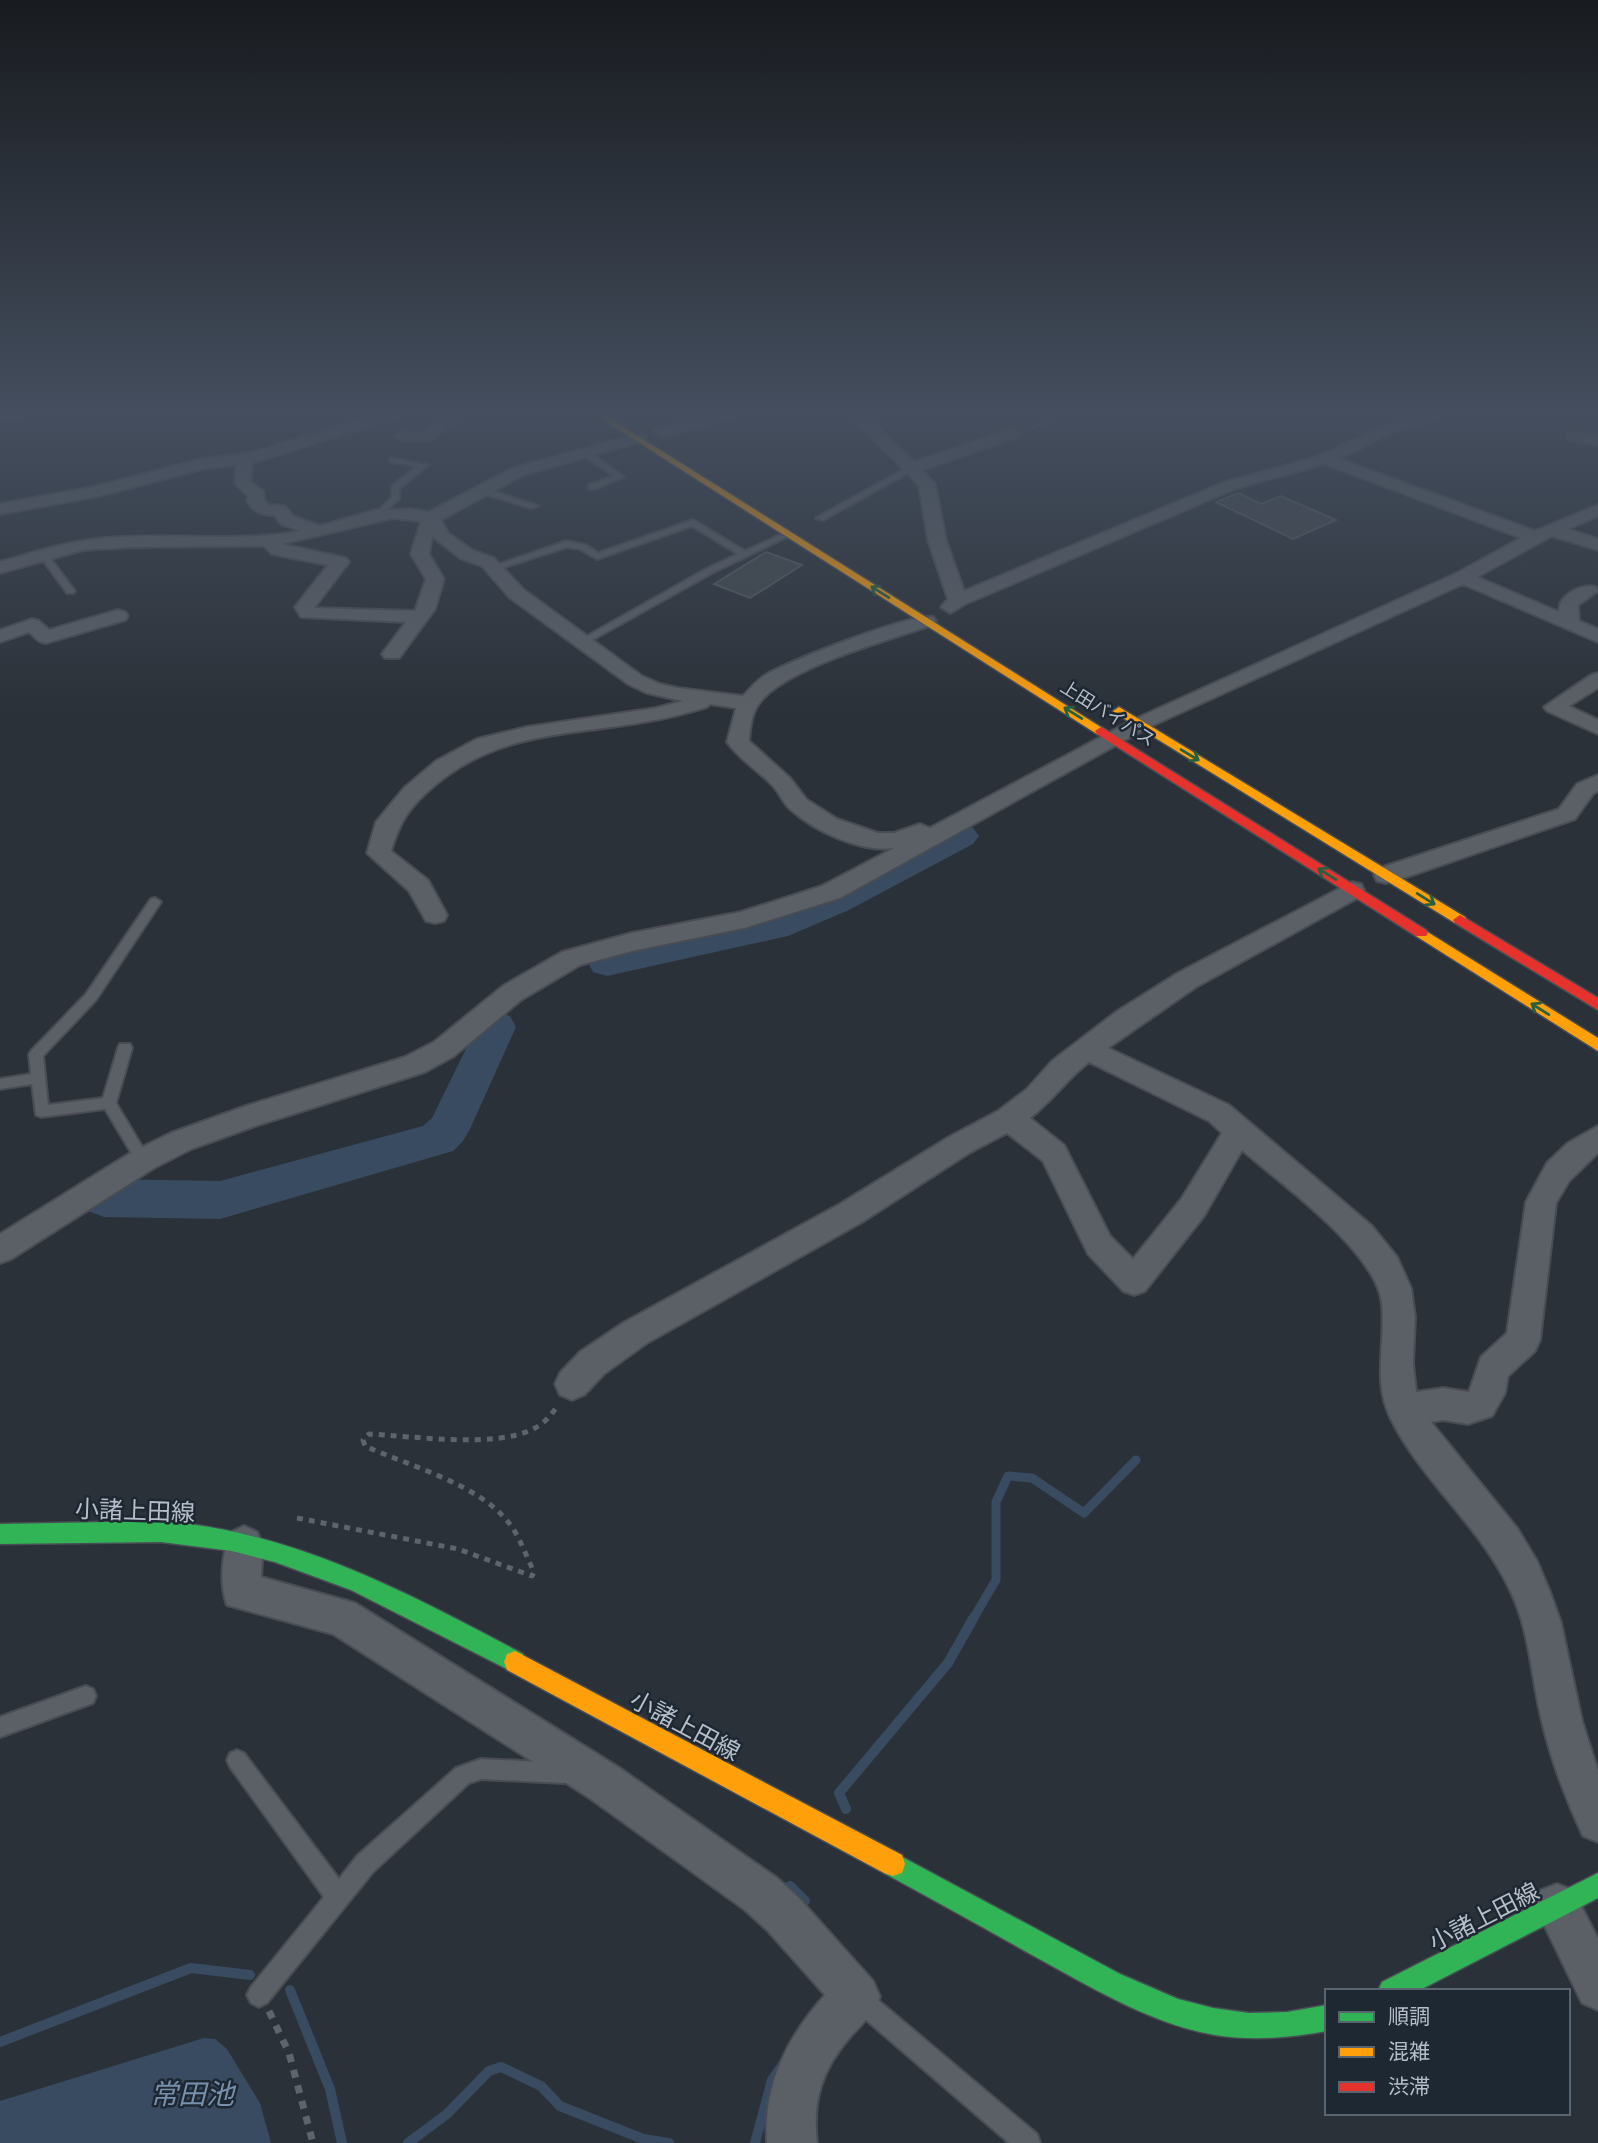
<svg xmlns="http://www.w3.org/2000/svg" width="1598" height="2143" viewBox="0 0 1598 2143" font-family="'DejaVu Sans','Noto Sans JP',sans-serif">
	<rect width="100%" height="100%" fill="#2b3138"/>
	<path fill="#384b61" d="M204,2038l11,1 12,10 33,54 11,40h-271v-42z"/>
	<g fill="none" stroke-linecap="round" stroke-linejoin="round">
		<path stroke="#384b61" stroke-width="9" d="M973,1619l23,-39v-78l12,-26 24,2 52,35 52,-53"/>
		<g stroke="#384b61" stroke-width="10">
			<path d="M846,1809l-7,-16 109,-130 26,-46"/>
			<path d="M790,1886l15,15"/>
			<path d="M290,1990l40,99 12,54"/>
			<path d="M0,2042l191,-74 59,7"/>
			<path d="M408,2143l39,-29 42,-43 12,-4 40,19 19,20 83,33 26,4"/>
			<path d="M755,2143l17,-63 11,-16"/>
		</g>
		<g fill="#384b61" fill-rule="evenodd">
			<path d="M961,825l12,3 6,8 -6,8 -124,66 -61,26 -181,40 -14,-4 -5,-10 5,-10 14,-4 159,-32 57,-24 126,-64z"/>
			<path d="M496,1012l14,4 6,11 -46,102 -7,12 -10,10 -233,68 -116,-2 -16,-6 -7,-13 7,-13 16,-6 116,2 203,-55 9,-8 50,-102z"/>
		</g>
	</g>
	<g fill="#40464b" stroke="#53585f" stroke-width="2">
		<path d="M1238,493l23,11 20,-8 55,24 -43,19 -77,-37z"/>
		<path d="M766,552l36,13 -52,33 -36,-14z"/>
	</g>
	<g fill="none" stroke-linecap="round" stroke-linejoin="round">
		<defs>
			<g id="lane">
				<path d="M581,450h6l37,27 -29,12h-6v-4l25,-9 -33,-22z"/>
				<path d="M390,458l38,7 -29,24v10l-19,18 -4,-3 16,-17v-11l25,-20 -27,-4z"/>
				<path d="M910,466l7,2 -94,52 -7,-2z"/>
				<path d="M477,488h6l55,18 -7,2 -54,-16z"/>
				<path d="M693,520l52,31 35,-16 7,2 -75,36 -127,71 -5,-3 2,-2 124,-70 32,-15 -46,-28 -95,33 -17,-10 -13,-2 -71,23 -8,-2 78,-27 20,4 12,8z"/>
				<path d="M41,554h6l28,37 -2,2h-6l-27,-37z"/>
				<path d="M155,898l6,4 -65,98 -53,56 5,49 55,-7 15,-50 2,-4h10l2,4 -16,55 34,57 -2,4h-10l-33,-55 -64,8 -5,-2 -4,-31 -32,5v-10l31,-5 -2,-19 2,-4 55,-57 65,-95z"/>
				<path d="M86,1686l7,3 3,7 -3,7 -93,34v-20z"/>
				<path d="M237,1750l7,3 95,126 18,-23 99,-88 25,-9 83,4 7,3 3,7 -3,7 -7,3 -83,-4 -12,4 -96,89 -106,131 -8,4 -8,-4 -4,-8 4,-8 73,-90 -94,-130 -3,-7 3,-7z"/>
				<path d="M858,1986l8,4 171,144 3,9h-31l-159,-137 -4,-8 4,-8z"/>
			</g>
			<g id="street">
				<path d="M0,414h24l-3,3 -21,4z"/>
				<path d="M379,414h22l-3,3 -146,46 -1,19 12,9 1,9 5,5 16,1 8,10 27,10 56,-16 35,-1 18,3 82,-43 122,-34h10l3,3 -3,3 -120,34 -82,45 7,13 24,17 22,8 29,31 119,87 18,8 18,4 65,8c7,-7 15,-17 24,-22 24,-13 145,-62 166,-57l3,4 -3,4c-42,14 -152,44 -175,80 -7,10 -8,25 -9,36l41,37 17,22 30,19 41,14h16l26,-9 10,4 203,-108 324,-147 64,-35 -196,-74 -88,24 -272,116 -15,9 -9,-6 7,-8 -20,-59 -9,-55 -54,-55 -22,-16h17l15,10 39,38 92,-31 5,-2 8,5 -3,3 -94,33 13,14 11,56 18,51 261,-109 95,-26 50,-24 48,-18h20l-2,3 -56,21 -41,21 196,72 63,-26v11l-30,13 30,10v11l-46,-14 -75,41 82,35c-1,-16 21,-29 37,-25l2,4 -20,14 1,16 19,8v13l-135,-58 -316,144 -307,170 -96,30 -112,23 -52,14 -59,35 -67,56 -29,16 -170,54 -64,23 -37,19 -143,91 -11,4v-29l132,-82 39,-19 75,-27 159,-49 29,-15 69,-56 59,-34 70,-19 109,-21 81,-26 72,-38c-33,5 -80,-17 -104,-39 -7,-6 -10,-15 -16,-22 -15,-16 -34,-27 -47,-45l9,-34 -26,-4 -3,3c-17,5 -34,10 -52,13 -81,16 -154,9 -221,66 -24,20 -34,35 -43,65l37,29 19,35 -3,6 -9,2 -9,-2 -17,-30 -42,-38 9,-31 28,-34 32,-27 41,-22 50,-12 129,-19 27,-7 -36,-8 -19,-9 -119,-87 -27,-31 -22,-8 -28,-22 -3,18 15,25 -9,30 -36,49h-14l-3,-4 24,-32 -105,-5 -6,-10 33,-42 -56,-11 -8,-8 -130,1 -51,3 -83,23v-11c35,-10 68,-21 105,-24 65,-6 131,5 195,-7l-19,-7 -7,-9c-13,0 -20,-3 -27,-14l1,-5 -13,-13 1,-18 -34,4 -103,27 -99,18v-10l98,-18 103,-27 49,-6zM393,518l28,3 -10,33 15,25 -11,32 -101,-3 35,-46 -3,-4 -64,-14z"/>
				<path d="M448,414h17l-35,27h-27l-8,-5 8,-5 19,2z"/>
				<path d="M713,414h24l-3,3 -72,20 -8,-5 3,-3z"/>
				<path d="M1574,432l24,3v10l-29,-5 -3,-3 3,-3z"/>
				<path d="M118,610l7,2 3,4 -3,4 -79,23 -7,-2 -10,-9 -29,10v-12l32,-11 7,2 10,9z"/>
				<path d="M1598,673v15l-29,18 29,14v14l-51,-23 -3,-4 47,-32z"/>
				<path d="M1598,775v16l-5,3 -18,25 -180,62 -9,2 -9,-2 -3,-6 3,-6 182,-60 18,-25z"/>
				<path d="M1352,882l9,2 3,6 -3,6 -165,91 -88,61 121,57 143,121 25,31 14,31 4,29 -2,46 3,29 27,-4 26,4 12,-35 26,-24 19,-131 21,-39 21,-20 30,-17v27l-29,28 -13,22 -16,137 -5,11 -27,25 -3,17 -13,23 -24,8 -25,-4 -12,2 86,106 20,33 13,31 11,31 21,98 16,50v71l-15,-6c-17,-37 -32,-75 -41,-115 -11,-44 -12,-92 -33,-133 -30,-63 -88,-108 -118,-169 -19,-37 -5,-76 -9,-115 -5,-52 -100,-119 -140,-154l-38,66 -59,75 -11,4 -11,-4 -35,-37 -45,-93 -36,-28 -38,20 -107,69 -215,121 -43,31 -20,21 -12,5 -12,-5 -5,-11 5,-11 20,-21 43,-29 217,-119 109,-67 49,-26 29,-22 25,-28 64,-49 62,-39zM1089,1062l120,59 13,12 -40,65 -49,61 -23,-23 -46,-91 -34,-27c22,-17 37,-39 59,-56z"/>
				<path d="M244,1526l13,6 6,13 -2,32 94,26 263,164 159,111 22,20 74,83 7,16c-7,17 -17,26 -29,39 -29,33 -39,64 -34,107h-50c-4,-57 20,-106 58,-148l-58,-65 -22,-20 -157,-113 -255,-163 -106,-29c-8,-22 -5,-52 4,-73z"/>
				<path d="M1557,1884l16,6 25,49v71l-16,-7 -47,-97 6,-16z"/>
			</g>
			<g id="fast">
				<path d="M161,1521c132,10 247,72 362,133l3,8 -3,8 -8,3 -164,-83 -76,-28 -43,-11 -71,-9 -161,2v-20z"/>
				<path d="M893,1852l227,122 58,25 35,9 36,5 38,-1 40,-7v26c-38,7 -74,10 -112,4 -64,-11 -124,-48 -181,-79 -50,-28 -100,-56 -150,-83l-3,-9 3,-9z"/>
				<path d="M1598,1873v25l-180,93h-40l4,-9z"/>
			</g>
			<g id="slow">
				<path d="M594,414h9l504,317 -6,4 -4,-1z"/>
				<path d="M1119,707l346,210 2,3 -2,3h-10l-340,-210 -2,-2z"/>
				<path d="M1421,928l177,110v13l-182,-115 -2,-3 2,-3z"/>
				<path d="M515,1651l387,204 3,9 -3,9 -9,3 -9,-3 -377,-203 -3,-8 3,-8z"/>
			</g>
			<g id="jam">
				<path d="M1101,727l325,203 2,3 -2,3h-10l-319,-202 -2,-3z"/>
				<path d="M1460,915l138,83v12l-143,-87 -2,-3z"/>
			</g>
		</defs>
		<use href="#lane" stroke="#494d53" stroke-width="4"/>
		<use href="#street" stroke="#494d53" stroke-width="4"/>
		<use href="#fast" stroke="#494e55" stroke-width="3"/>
		<use href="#slow" stroke="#494e55" stroke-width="3"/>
		<use href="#jam" stroke="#494e55" stroke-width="3"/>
		<path stroke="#5e646a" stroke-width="2.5" stroke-dasharray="3.5 3.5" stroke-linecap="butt" d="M1025,430l51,-16"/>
		<path stroke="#5e646a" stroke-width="5" stroke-dasharray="6 6" stroke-linecap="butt" d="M297,1518l161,31 74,27 2,-4c-8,-16 -14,-35 -25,-49 -30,-39 -100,-57 -144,-77l-2,-6 6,-6c44,2 128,15 166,-6 10,-5 17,-14 23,-23"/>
		<path stroke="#5e646a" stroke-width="7" stroke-dasharray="8 8" stroke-linecap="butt" d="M269,2011l20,42 24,90"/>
		<use href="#lane" fill="#5b6066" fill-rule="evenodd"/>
		<use href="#street" fill="#5b6066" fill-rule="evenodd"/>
		<use href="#fast" fill="#30b455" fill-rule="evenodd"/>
		<use href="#slow" fill="#ff9f0a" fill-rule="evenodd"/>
		<use href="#jam" fill="#e5322d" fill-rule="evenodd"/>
	</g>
	<defs><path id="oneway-shaft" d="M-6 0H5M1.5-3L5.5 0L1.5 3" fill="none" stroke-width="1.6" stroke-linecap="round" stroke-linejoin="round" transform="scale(1.75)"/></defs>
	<g stroke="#256041">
		<use href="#oneway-shaft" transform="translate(880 592) rotate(-148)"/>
		<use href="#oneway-shaft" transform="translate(1073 713) rotate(-148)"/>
		<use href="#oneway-shaft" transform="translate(1190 755) rotate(31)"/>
		<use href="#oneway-shaft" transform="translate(1327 874) rotate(-148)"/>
		<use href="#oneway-shaft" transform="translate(1426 899) rotate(32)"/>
		<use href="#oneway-shaft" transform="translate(1540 1009) rotate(-148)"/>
	</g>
	<linearGradient id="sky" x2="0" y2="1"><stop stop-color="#181b1f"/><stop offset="0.58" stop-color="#444e5e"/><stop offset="1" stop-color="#444e5e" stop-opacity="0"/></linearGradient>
	<rect width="1598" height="714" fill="url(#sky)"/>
	<g text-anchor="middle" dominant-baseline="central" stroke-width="5" stroke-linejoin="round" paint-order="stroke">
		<g font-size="18" fill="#b5bec9" stroke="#1e2833">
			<text transform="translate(1108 713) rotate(32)">上田バイパス</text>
		</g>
		<g font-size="24" fill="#b5bec9" stroke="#1e2833">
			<text transform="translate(135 1511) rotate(2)">小諸上田線</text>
			<text transform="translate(685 1726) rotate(28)">小諸上田線</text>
			<text transform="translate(1484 1917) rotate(-27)">小諸上田線</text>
		</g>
		<g font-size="28" font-style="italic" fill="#7690ab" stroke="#1e2833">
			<text x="192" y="2094">常田池</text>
		</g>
	</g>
	<rect x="1325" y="1989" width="245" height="126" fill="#1e2833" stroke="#5a646f" stroke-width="2"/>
	<rect x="1339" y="2012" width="35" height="10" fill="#30b455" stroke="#5a646f" stroke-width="2"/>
	<text x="1388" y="2024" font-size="21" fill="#b5bec9">順調</text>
	<rect x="1339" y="2047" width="35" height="10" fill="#ff9f0a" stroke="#5a646f" stroke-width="2"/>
	<text x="1388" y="2059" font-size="21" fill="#b5bec9">混雑</text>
	<rect x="1339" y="2082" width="35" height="10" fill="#e5322d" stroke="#5a646f" stroke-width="2"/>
	<text x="1388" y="2094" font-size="21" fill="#b5bec9">渋滞</text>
</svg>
